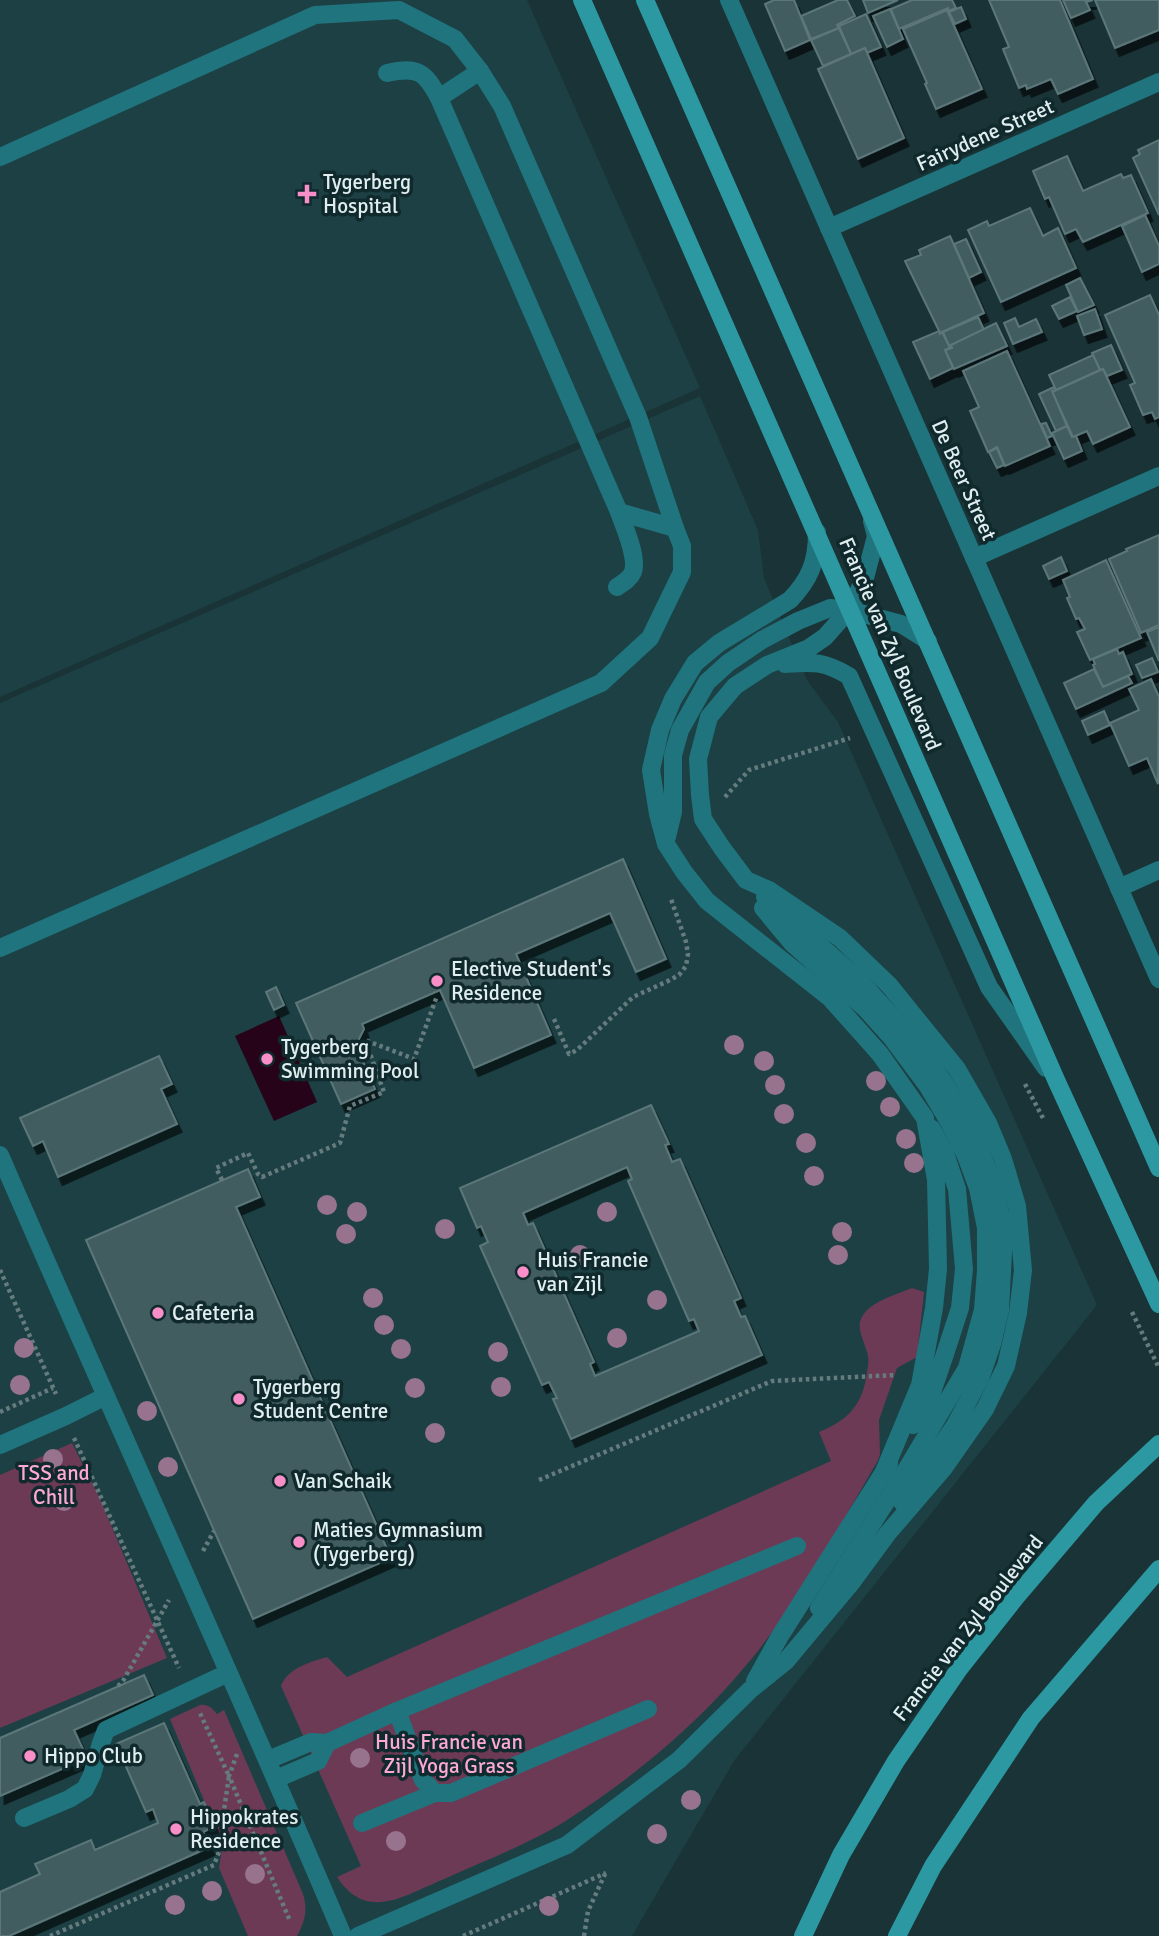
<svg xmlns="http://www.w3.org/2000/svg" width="1159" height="1936" viewBox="0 0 1159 1936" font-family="Signika,sans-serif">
	<defs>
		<filter id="shadow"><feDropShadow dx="4.5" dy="8" stdDeviation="0" flood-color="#0009"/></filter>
	</defs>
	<rect width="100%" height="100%" fill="#1a3336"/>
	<g fill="#1c4044">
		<path d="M0,0h527l173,388 -700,309z"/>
		<path d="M700,396l58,134 6,48 43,102 31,42 259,583 -363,456 -102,175h-632v-1233z"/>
	</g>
	<g fill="#6d3a56">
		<path d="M912,1288l12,4 -7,65 -20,11 -18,52 1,35 -3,7c-39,67 -79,141 -129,201 -51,62 -116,116 -184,159 -38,23 -80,39 -120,57 -39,16 -77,44 -107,-2l24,-11 -80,-180c7,-18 29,-24 46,-29l20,20 484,-216 -12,-29c30,-12 44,-28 48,-60 1,-5 2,-11 1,-16 -2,-11 -12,-27 -7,-37 8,-18 35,-24 51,-31z"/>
		<path d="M72,1443l28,56 67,159 -167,70v-253z"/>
		<path d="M200,1705c8,-1 12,3 17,9l7,-4 79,184c5,16 2,27 -6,42h-49l-29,-68 3,-19 -5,-23 -6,-9 -41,-98z"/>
	</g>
	<path fill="#270319" d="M279,1016l38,86 -43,19 -39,-85z"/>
	<g fill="#435d60" stroke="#5c777a" stroke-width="2" fill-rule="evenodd" filter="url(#shadow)">
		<path d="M774,0h20l16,40 -25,11 -20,-47z"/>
		<path d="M838,0h9l8,16 -18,9 2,3 -28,11 -10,-23z"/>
		<path d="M863,0h35l-30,13z"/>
		<path d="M912,0h40l4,8 -7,3 -1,-3 -49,21 -8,-20z"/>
		<path d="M989,0h71l33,79 -35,15 -7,-15 -24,10 -1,-4 -7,3 -16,-39 6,-2z"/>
		<path d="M1063,0h30l-7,2 4,8 -19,8z"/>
		<path d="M1095,0h64v30l-44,18z"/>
		<path d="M961,7l5,12 -11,5 -6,-12z"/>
		<path d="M890,9l13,30 -16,8 -14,-31z"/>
		<path d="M947,10l35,79 -46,20 -11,-25 2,-1 -24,-54z"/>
		<path d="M866,14l15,33 -14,6 -2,-5 -14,6 -12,-28z"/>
		<path d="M839,28l12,26 -28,12 -12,-26z"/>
		<path d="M865,48l39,90 -46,21 -40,-90z"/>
		<path d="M1159,140v75l-26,-57 7,-4 -2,-4z"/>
		<path d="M1067,156l16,35 38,-17 2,4 8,-3 17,38 -65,29 -7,-13 -11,5 -16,-37 -4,2 -12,-28z"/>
		<path d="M1030,208l13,28 15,-8 18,40 -75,34 -33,-72 19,-9 2,5z"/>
		<path d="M1145,215l14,31v18l-17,8 -20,-46z"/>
		<path d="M950,236l34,77 -44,20 -35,-72 16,-6 -2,-5z"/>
		<path d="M966,239l15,33 -12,6 -15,-34z"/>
		<path d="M1080,278l14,27 -16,7 -12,-27z"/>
		<path d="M1150,295l9,20v102l-4,2 -3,-7 -9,3 -13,-30 5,-2 -30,-68z"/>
		<path d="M1070,297l7,14 -18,8 -7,-13z"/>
		<path d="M1095,309l7,20 -18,6 -7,-19z"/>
		<path d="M978,317l6,13 -35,16 -6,-14z"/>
		<path d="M1015,318l4,9 17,-8 6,13 -29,12 -9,-21z"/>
		<path d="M996,323l11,23 -53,23 -9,-19 7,-2 -1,-3z"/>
		<path d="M939,331l1,3 2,-2 7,14 1,-1 1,2 -6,3 8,18 -23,11 -17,-37z"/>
		<path d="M1111,345l11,25 -15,6 -4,-7 -3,1 -8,-17z"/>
		<path d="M1007,351l43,95 -45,20 -8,-19 -9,5 -18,-41 9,-4 -16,-36z"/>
		<path d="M1093,355l7,15 -44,20 -7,-15z"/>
		<path d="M1103,369l27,58 -37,17 -6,-13 -14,6 -21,-45z"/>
		<path d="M1054,387l2,3 -4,1 15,35 -11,5 -17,-37z"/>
		<path d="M1046,423l6,13 -5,2 -6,-14z"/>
		<path d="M1067,426l5,11 4,-1 6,15 -18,8 -12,-26z"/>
		<path d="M997,448l7,17 -7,3 -8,-16z"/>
		<path d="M1159,535v90l-18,8 -32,-74 18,-8 -1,-2z"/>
		<path d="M1061,557l6,14 -18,8 -6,-13z"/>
		<path d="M1106,560l35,78 -51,22 -13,-28 8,-3 -6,-11 -3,1 -9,-21 3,-1 -7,-17z"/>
		<path d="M1159,627v34l-12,-29z"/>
		<path d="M1117,649l2,5 4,-2 9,22 -29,13 -10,-22 2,-1 -2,-5z"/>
		<path d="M1152,658l6,14 -16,6 -6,-13z"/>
		<path d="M1094,669l9,18 25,-11 4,7 -56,26 -12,-26z"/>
		<path d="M1151,679l8,18 -1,87 -11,-26 -18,8 -19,-43 29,-13 -10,-21z"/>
		<path d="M1104,711l6,14 -22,10 -6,-14z"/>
		<path d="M623,859l43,100 -30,13 -26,-59 -94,41 35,81 -77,33 -34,-78 -78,34 2,5 -8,16 19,44 -34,15 -45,-101z"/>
		<path d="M276,987l8,18 -10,5 -8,-18z"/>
		<path d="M159,1056l13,28 -11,5 16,35 -119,53 -15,-36 -10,5 -13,-28z"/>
		<path d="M651,1105l18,39 -4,1 7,17 8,-3 61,139 -7,3 7,16 4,-1 17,39 -191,84 -18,-40 4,-1 -8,-16 -7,3 -62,-139 8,-4 -7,-16 -4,2 -17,-40zM627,1167l5,12 -4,2 61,140 5,-2 5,12 -104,45 -5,-12 4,-2 -61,-139 -5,2 -5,-12z"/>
		<path d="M248,1169l12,28 -24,10 155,351 -138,61 -167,-379z"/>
		<path d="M144,1675l9,20 -79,35 13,28 -87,38v-58z"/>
		<path d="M164,1723l36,81 4,-2 11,24 -12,6 7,15 -201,89h-9v-44l40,-18 -5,-10 56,-24 4,10 63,-27 -5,-14 -7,3 -30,-68z"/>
	</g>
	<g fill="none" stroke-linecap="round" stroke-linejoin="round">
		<g stroke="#667b7e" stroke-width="4.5" stroke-dasharray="3.5 3.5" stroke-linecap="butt">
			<path d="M725,797l24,-27 101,-32"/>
			<path d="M554,1019l15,35 8,-4 56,-53 35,-16 11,-6 7,-9 2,-12 -2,-12 -15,-43"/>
			<path d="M1025,1084l19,36"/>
			<path d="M222,1180l-6,-12 32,-15 10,21 4,3 78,-34 10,-37 34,-14 -19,-52 49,19 23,-63"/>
			<path d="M0,1270l56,124"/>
			<path d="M1132,1312l27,56"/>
			<path d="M0,1412l53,-24"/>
			<path d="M74,1438l105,230"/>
			<path d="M539,1480l233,-99 124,-6"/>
			<path d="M203,1551l11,-20"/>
			<path d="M118,1686l5,-5 46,-81"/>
			<path d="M237,1754l-8,22 61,145"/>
			<path d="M50,1936l164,-71 12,-31 -3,-17 6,-41 -30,-65"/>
			<path d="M463,1936l143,-63"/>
			<path d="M584,1936l4,-25 17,-37"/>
		</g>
		<g stroke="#20747d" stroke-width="18">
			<path d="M480,71l-41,27 180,414 56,16"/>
			<path d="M387,73c31,-7 38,-1 52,25"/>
			<path d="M617,587c6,-4 13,-8 16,-15 5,-15 -9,-46 -14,-60"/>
			<path d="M0,1445l66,-29 40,-20"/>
			<path d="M397,1711l26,69 12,13h16l197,-84"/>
			<path d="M268,1760l43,-18 16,1 70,-32 400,-165"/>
			<path d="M276,1779l42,-18 9,-18"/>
			<path d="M24,1818l45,-19 16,-10 7,-14 9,-32 5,-13 122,-57"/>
			<path d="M362,1823l73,-30"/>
		</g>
		<g stroke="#20747d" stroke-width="18">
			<path d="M729,0l430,979"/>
			<path d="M0,157l315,-142 84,-5 56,29 25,32 22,35 136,311 37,111 7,18v26l-32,66 -49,45 -601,265"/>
			<path d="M829,228l330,-146"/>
			<path d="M817,532c0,30 -7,47 -27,68l-71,43 -24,20 -22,36 -13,31 -9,40 7,44 8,30 18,28 23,29 123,97 50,56 45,64 11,62 2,89 -4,39 -14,77 -37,89"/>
			<path d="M974,558l185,-82"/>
			<path d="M785,664c29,-2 38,-3 64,12l140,311 57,81"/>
			<path d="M667,837l6,-25v-57l7,-25 27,-48 21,-19 34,-23 36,-19 32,-13 19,2 52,14 27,17"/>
			<path d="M1119,888l40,-18"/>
			<path d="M765,897l94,83 56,62 28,39 30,50 22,58 9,43 -4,79 -8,33 -12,35 -26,48 -52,75"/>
			<path d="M763,908l29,35 74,66 26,29 35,47 22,37 17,34 12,32 8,40v42l-3,40 -16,58 -61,102 -87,138"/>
			<path d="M0,1155c113,261 232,519 343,781"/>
			<path d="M913,1425l18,-30 14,-41 15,-46 4,-39 -7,-80 -12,-36 -13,-24"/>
			<path d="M755,1681l25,-45 109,-172"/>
			<path d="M358,1936l209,-91 112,-85 71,-70 36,-29 66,-79 36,-49 55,-64 42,-60 21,-43 12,-53 5,-43 -6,-64 -14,-47 -15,-36 -31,-54 -68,-84 -49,-47 -71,-48 -23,-10 -24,-32 -19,-29 -3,-24 -2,-36 11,-42 26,-31 32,-21 42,-17 16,-11 24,-27 16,-32 11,-42 -4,-15"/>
		</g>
		<g stroke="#2c98a2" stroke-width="18">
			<path d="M582,0l475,1082 102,222"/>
			<path d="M645,0l514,1168"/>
			<path d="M803,1936l38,-81 55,-94 63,-92 57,-72 80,-94 63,-59"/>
			<path d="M897,1936l36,-70 98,-148 128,-149"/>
		</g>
	</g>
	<g fill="#97738d">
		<circle cx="734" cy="1045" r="10"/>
		<circle cx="764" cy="1061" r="10"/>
		<circle cx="876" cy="1081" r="10"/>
		<circle cx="775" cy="1085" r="10"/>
		<circle cx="890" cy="1107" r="10"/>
		<circle cx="784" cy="1114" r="10"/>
		<circle cx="906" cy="1139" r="10"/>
		<circle cx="806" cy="1143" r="10"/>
		<circle cx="914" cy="1163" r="10"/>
		<circle cx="814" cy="1176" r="10"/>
		<circle cx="327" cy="1205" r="10"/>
		<circle cx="357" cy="1212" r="10"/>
		<circle cx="607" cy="1212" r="10"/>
		<circle cx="445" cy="1229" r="10"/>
		<circle cx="842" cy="1232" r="10"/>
		<circle cx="346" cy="1234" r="10"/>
		<circle cx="580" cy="1255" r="10"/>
		<circle cx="838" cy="1255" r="10"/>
		<circle cx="373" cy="1298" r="10"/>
		<circle cx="657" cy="1300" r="10"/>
		<circle cx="384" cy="1325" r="10"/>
		<circle cx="617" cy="1338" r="10"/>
		<circle cx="24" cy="1348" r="10"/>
		<circle cx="401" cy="1349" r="10"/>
		<circle cx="498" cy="1352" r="10"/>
		<circle cx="20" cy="1385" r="10"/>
		<circle cx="501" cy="1387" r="10"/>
		<circle cx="415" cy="1388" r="10"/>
		<circle cx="147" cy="1411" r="10"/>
		<circle cx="435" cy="1433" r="10"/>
		<circle cx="53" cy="1459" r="10"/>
		<circle cx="168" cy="1467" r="10"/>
		<circle cx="64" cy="1501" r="10"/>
		<circle cx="360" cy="1758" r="10"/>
		<circle cx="691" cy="1800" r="10"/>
		<circle cx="657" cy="1834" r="10"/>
		<circle cx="396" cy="1841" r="10"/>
		<circle cx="255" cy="1874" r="10"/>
		<circle cx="212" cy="1891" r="10"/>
		<circle cx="175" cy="1905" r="10"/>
		<circle cx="549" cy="1906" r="10"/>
	</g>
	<g fill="#f98fc9" stroke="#10292c" stroke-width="2.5">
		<path d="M303.5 183.5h7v7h7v7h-7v7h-7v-7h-7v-7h7z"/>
		<circle cx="437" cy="981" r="7"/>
		<circle cx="267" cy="1059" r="7"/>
		<circle cx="523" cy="1272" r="7"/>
		<circle cx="158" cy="1313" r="7"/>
		<circle cx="239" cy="1399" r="7"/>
		<circle cx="280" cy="1481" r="7"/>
		<circle cx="299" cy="1542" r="7"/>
		<circle cx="30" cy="1756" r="7"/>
		<circle cx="176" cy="1829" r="7"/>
	</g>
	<g text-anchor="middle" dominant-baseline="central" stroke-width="7" stroke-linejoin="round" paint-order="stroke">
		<g font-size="21" fill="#e0eef0" stroke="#10292c">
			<text transform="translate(985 135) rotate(-24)">Fairydene Street</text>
			<text transform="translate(964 480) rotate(66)">De Beer Street</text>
			<text transform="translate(890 644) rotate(67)">Francie van Zyl Boulevard</text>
			<text transform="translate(968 1628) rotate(-52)">Francie van Zyl Boulevard</text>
		</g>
		<g font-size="21" fill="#e0eef0" stroke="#10292c" text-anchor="start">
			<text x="323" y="182">Tygerberg<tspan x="323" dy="24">Hospital</tspan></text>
			<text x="451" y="969">Elective Student's<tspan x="451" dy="24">Residence</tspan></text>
			<text x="281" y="1047">Tygerberg<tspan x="281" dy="24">Swimming Pool</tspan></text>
			<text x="537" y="1260">Huis Francie<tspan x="537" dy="24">van Zijl</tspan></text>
			<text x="172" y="1313">Cafeteria</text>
			<text x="253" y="1387">Tygerberg<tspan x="253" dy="24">Student Centre</tspan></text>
			<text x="294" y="1481">Van Schaik</text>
			<text x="313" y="1530">Maties Gymnasium<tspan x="313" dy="24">(Tygerberg)</tspan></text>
			<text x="44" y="1756">Hippo Club</text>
			<text x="190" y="1817">Hippokrates<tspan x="190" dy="24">Residence</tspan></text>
		</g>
		<g font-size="21" fill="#fea8d5" stroke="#10292c">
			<text x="54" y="1473">TSS and<tspan x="54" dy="24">Chill</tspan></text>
			<text x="449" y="1742">Huis Francie van<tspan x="449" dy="24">Zijl Yoga Grass</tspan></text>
		</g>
	</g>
</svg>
